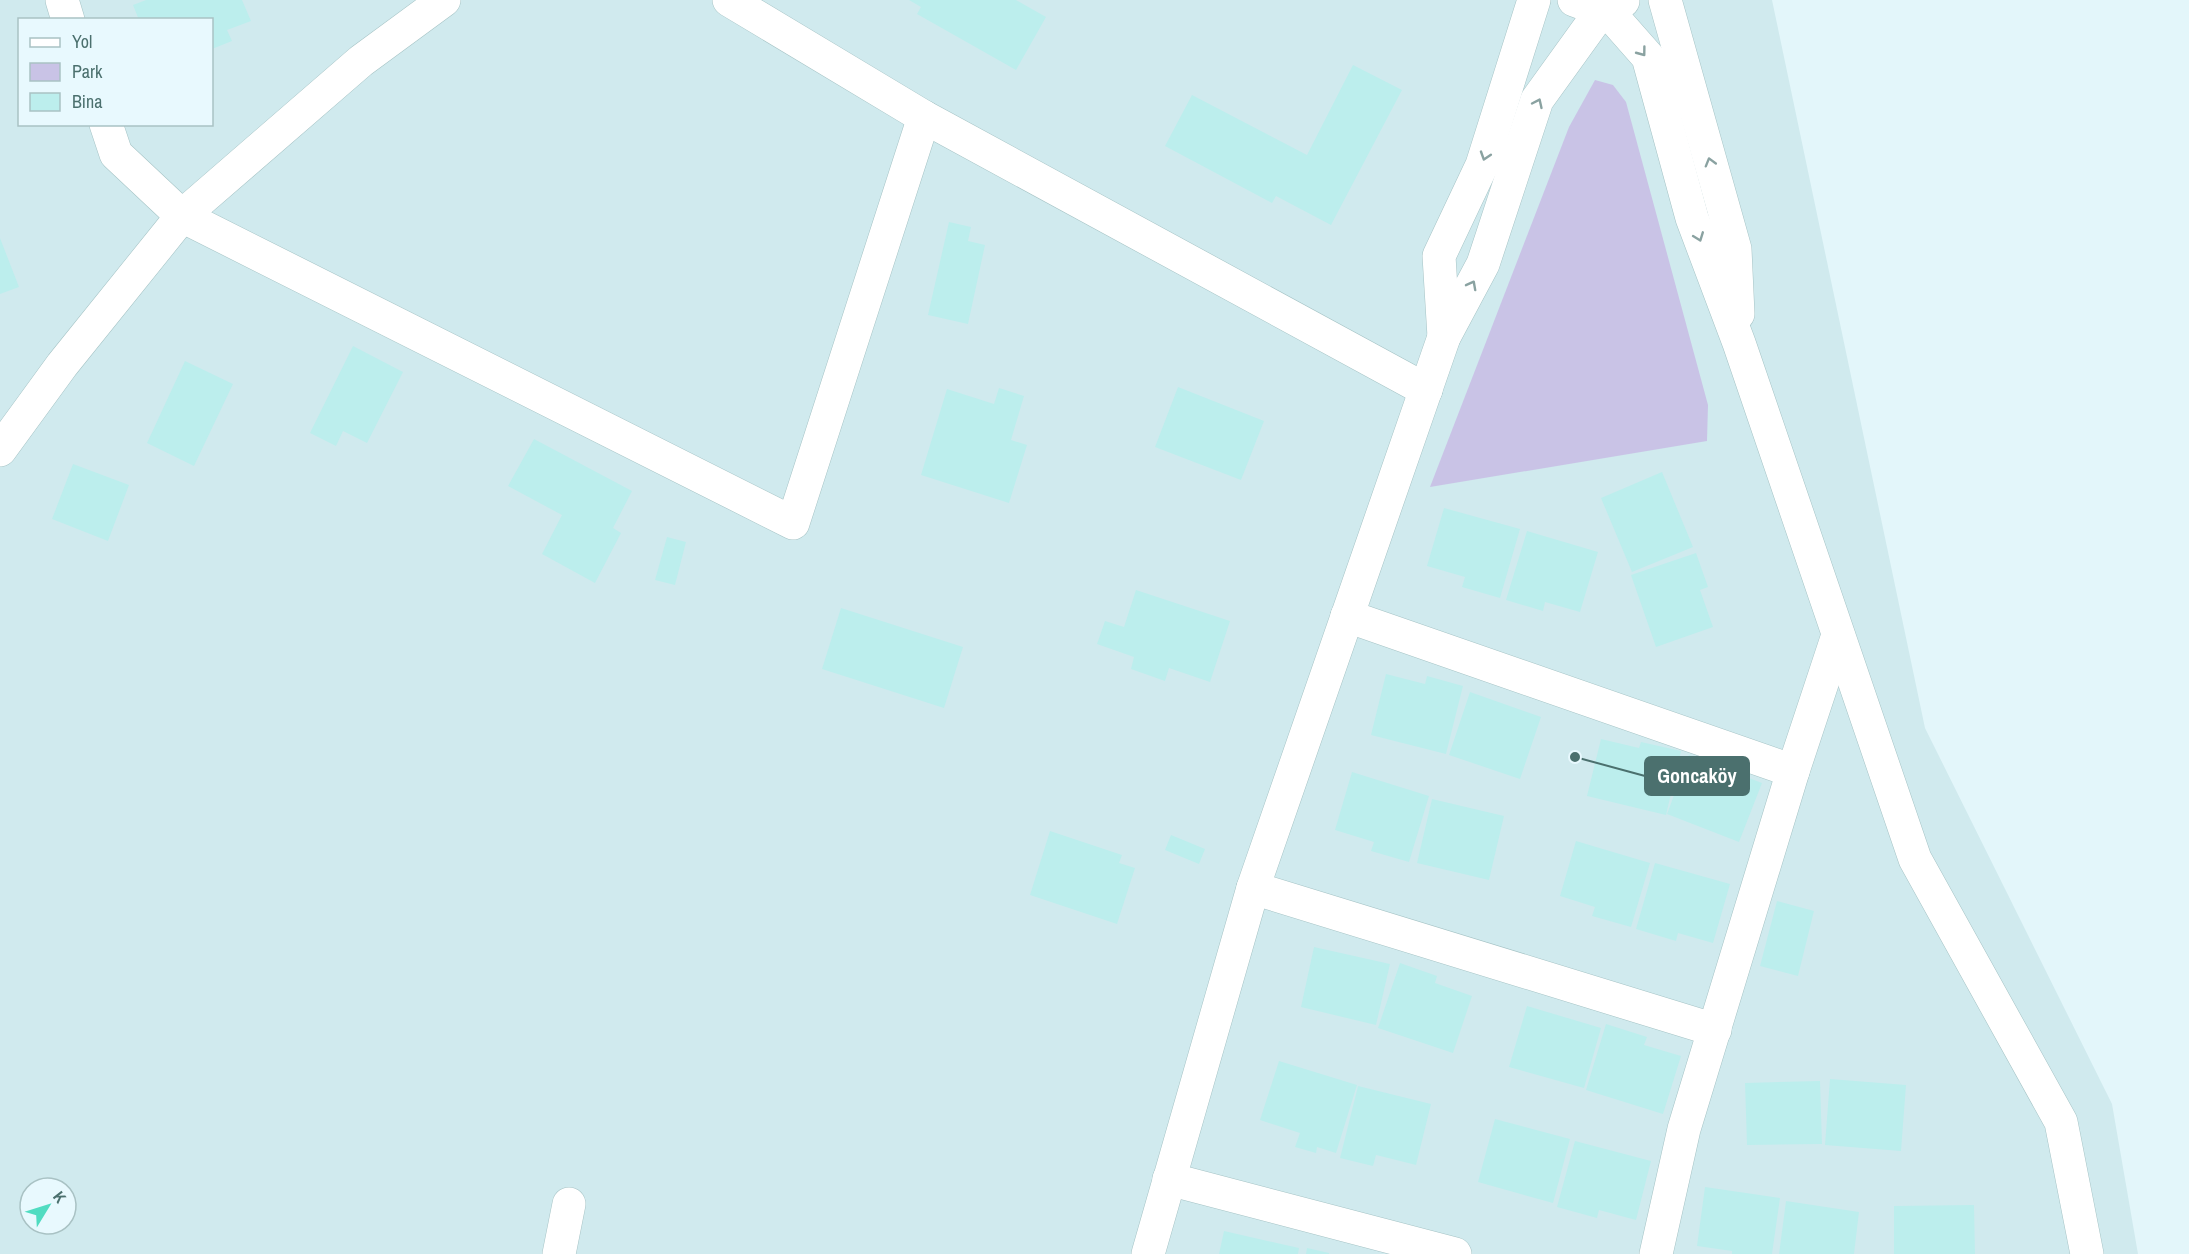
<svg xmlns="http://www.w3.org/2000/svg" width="2189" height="1254" viewBox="0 0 2189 1254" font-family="'Archivo Narrow',sans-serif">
	<rect width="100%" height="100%" fill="#e3f6fa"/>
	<path fill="#d0eaee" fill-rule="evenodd" d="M0,0h1772l153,728 187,376 26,150h-2138zM20,20h192v104h-192zM30,1188h36v36h-36z"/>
	<path fill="#c9c3e6" d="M1595,80l18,5 13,17 82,303 -1,36 -277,46 139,-360z"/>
	<g fill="#bceeed">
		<path d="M146,0h96l9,21 -24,9 5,11 -20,8v-29h-73l-6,-15z"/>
		<path d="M909,0h107l30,17 -30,53 -99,-56 4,-7z"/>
		<path d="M1353,65l49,25 -71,135 -55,-29 -4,7 -107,-57 27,-51 115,60z"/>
		<path d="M949,222l22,5 -3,14 17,4 -17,79 -40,-9z"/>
		<path d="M0,238l19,49 -19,7z"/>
		<path d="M353,346l50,26 -36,71 -24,-12 -7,15 -26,-13z"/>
		<path d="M185,361l48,23 -39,82 -47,-23z"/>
		<path d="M1178,387l86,34 -23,59 -86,-33z"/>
		<path d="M999,388l25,8 -13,44 16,5 -18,58 -88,-28 26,-86 47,15z"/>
		<path d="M534,439l98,52 -19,37 8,5 -26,50 -53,-29 20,-39 -54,-29z"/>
		<path d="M73,464l56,21 -21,56 -56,-22z"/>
		<path d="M1662,472l31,75 -61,25 -31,-74z"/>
		<path d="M1444,508l76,21 -20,69 -38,-11 3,-10 -38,-11z"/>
		<path d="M1527,531l71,21 -18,60 -35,-10 -2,9 -37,-11z"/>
		<path d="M667,537l19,5 -11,43 -20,-5z"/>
		<path d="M1696,553l12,34 -8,3 13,37 -57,20 -25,-72z"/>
		<path d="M1136,590l94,31 -20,61 -41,-14 -4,13 -34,-12 3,-12 -37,-13 8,-23 19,6z"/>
		<path d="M841,608l122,39 -19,61 -122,-39z"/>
		<path d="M1386,674l39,10 2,-8 36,10 -17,68 -75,-19z"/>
		<path d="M1470,692l71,25 -21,62 -71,-24z"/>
		<path d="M1601,739l38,9 2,-6 40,9 -15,64 -79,-19z"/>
		<path d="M1689,755l73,28 -23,59 -72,-28z"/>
		<path d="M1352,772l77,24 -20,66 -38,-11 3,-9 -39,-12z"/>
		<path d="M1432,799l72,17 -15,64 -72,-17z"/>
		<path d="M1050,831l72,24 -3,8 16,5 -18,56 -87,-29z"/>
		<path d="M1171,835l34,14 -6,15 -34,-14z"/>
		<path d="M1576,841l74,22 -19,64 -39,-11 3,-9 -35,-11z"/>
		<path d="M1655,863l75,21 -17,59 -35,-10 -2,8 -40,-12z"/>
		<path d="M1777,901l37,10 -16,65 -38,-10z"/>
		<path d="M1314,947l76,17 -14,61 -75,-18z"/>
		<path d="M1400,963l37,13 -2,7 37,13 -19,57 -75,-25z"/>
		<path d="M1527,1006l74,22 -17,60 -75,-21z"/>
		<path d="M1606,1024l41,13 -3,8 37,11 -18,58 -77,-24z"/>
		<path d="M1279,1061l78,24 -21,68 -19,-6 -1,6 -21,-6 5,-14 -40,-13z"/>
		<path d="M1830,1079l76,6 -5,66 -76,-6z"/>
		<path d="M1820,1081l2,63 -75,1 -2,-62z"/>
		<path d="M1358,1086l73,18 -15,61 -40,-10 -3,11 -33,-8z"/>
		<path d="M1495,1119l75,20 -17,64 -75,-21z"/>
		<path d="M1575,1141l76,20 -15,59 -37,-10 -2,8 -40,-11z"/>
		<path d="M1705,1187l75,11 -8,56h-40v-3l-35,-5z"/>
		<path d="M1786,1201l73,11 -5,42h-75z"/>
		<path d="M1974,1205l1,49h-81v-48z"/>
		<path d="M1224,1231l75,17 -1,6h-79z"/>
		<path d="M1307,1248l22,5v1h-23z"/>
	</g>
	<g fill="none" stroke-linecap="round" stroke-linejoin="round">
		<defs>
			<g id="minor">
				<path d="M62,0l6,20"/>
				<path d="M729,0l195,117 502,273"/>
				<path d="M106,124l10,30 66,62 611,307 131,-406"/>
				<path d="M0,450l62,-85 120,-149 179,-155 83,-61"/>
				<path d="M1347,616l446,155"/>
				<path d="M1253,888l462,142"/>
				<path d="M1169,1179l286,75"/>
				<path d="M559,1254l10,-50"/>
				<path d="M1656,1254l28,-125 109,-358 45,-136"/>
			</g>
			<g id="tertiary">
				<path d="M1574,0c17,7 32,9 49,1"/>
				<path d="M1665,0l70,249 3,65"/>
				<path d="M1444,337l-5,-81 43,-91 52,-165"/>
				<path d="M1148,1254l105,-366 191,-551 39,-73 54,-164 67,-93 44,50 44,161 47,125 176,516 146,263 26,132"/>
			</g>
		</defs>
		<use href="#minor" stroke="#a5c3c5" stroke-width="34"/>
		<use href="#tertiary" stroke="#a5c3c5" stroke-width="34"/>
		<use href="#minor" stroke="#fff" stroke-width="33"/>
		<use href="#tertiary" stroke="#fff" stroke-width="33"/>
	</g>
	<defs><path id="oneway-chevron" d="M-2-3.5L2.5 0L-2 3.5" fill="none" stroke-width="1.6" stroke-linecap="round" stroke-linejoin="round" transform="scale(1.5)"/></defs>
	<g stroke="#8aa2a1">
		<use href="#oneway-chevron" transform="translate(1642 52) rotate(53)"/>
		<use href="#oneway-chevron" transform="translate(1538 103) rotate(-65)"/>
		<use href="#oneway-chevron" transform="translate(1485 156) rotate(108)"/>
		<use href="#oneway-chevron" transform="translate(1710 162) rotate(-106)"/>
		<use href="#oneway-chevron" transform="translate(1699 237) rotate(69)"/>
		<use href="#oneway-chevron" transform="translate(1472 285) rotate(-62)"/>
	</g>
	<path fill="none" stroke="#4b706e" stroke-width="2" d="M1575 757L1645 776"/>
	<circle fill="#4b706e" stroke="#e8f9fe" stroke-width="2" cx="1575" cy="757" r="6"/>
	<rect fill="#4b706e" stroke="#4b706e" stroke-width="2" x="1645" y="757" width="104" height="38" rx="6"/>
	<g font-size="20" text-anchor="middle" font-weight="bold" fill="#fff">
		<text x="1697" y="783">Goncaköy</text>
	</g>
	<rect x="18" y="18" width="195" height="108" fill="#e8f9fe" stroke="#a9c2c4" stroke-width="1.5"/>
	<rect x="30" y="38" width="30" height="9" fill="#ffffff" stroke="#a9c2c4" stroke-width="1.5"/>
	<text x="72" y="48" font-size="18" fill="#4b706e">Yol</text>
	<rect x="30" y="63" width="30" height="18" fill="#c9c3e6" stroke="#a9c2c4" stroke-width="1.5"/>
	<text x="72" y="78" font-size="18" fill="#4b706e">Park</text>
	<rect x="30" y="93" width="30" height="18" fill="#bceeed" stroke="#a9c2c4" stroke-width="1.5"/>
	<text x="72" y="108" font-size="18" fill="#4b706e">Bina</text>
	<g transform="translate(48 1206) rotate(52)"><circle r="28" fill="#e8f9fe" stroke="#a9c2c4" stroke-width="1.5"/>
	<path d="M0-4.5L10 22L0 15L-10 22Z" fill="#50dcc1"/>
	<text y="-9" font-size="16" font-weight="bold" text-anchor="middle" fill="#4b706e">K</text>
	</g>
</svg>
